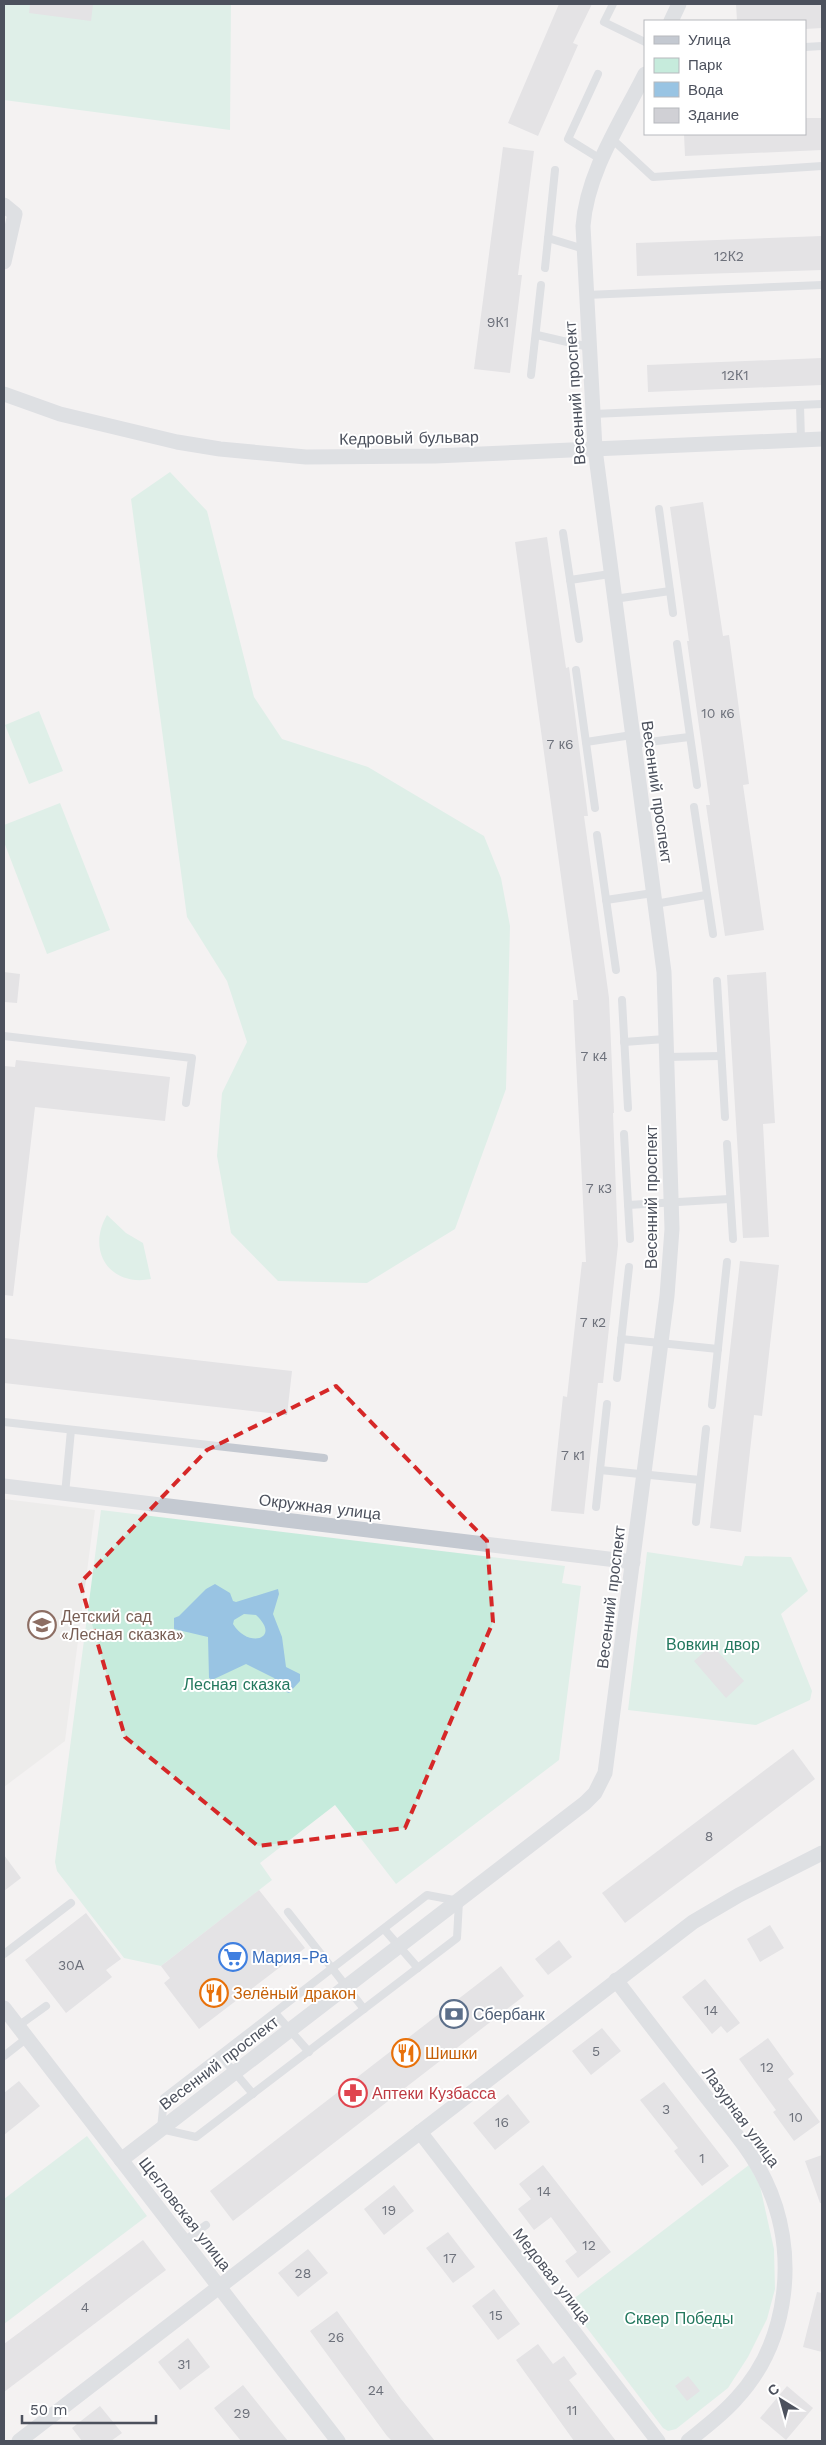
<svg xmlns="http://www.w3.org/2000/svg" width="826" height="2445" viewBox="0 0 826 2445" font-family="'Work Sans',sans-serif">
	<rect width="100%" height="100%" fill="#f4f2f2"/>
	<path fill="#e5e4e3" d="M4,1499l91,11 -30,231 -61,46z"/>
	<g fill="#c6ebdc">
		<path d="M4,4h227l-1,126 -226,-30z"/>
		<path d="M170,472l37,39 47,186 28,42 86,28 116,69 17,42 9,48 -4,163 -51,140 -88,54 -89,-2 -47,-48 -14,-77 5,-63 25,-51 -20,-61 -40,-64 -56,-418z"/>
		<path d="M39,711l24,60 -34,13 -24,-59z"/>
		<path d="M60,803l50,127 -63,24 -43,-112v-17z"/>
		<path d="M107,1215l19,18 17,10 8,36c-41,8 -65,-28 -44,-64z"/>
		<path d="M101,1510l464,56 -3,17 19,3 -22,174 -163,124 -61,-79 -75,58 12,17 -111,86 -37,-8 -67,-87 -2,-9z"/>
		<path d="M647,1552l95,14 3,-10 46,1 17,34 -27,23 31,77 -2,9 -54,25 -128,-15z"/>
		<path d="M87,2136l60,80 -143,108v-125z"/>
		<path d="M749,2165l11,21 14,63 1,40 -8,30 -19,38 -20,31 -52,41 -8,2 -5,-3 -95,-125z"/>
	</g>
	<path fill="#99c4e3" fill-rule="evenodd" d="M215,1584l15,9 3,8 3,1 42,-13 1,5 -6,20 9,23 4,30 14,7v7l-11,12 -5,-2 -10,-13 -28,-14 -34,16 -3,-2 -1,-41 -34,-8v-11l5,-2 27,-27zM244,1614l12,1c26,24 -8,34 -23,9l1,-4z"/>
	<g fill="#d0d0d5">
		<path d="M30,4h63l-2,17 -62,-8z"/>
		<path d="M559,4h33l-19,39 5,2 -40,91 -30,-13z"/>
		<path d="M736,4h86v24l-17,1v-8h-68z"/>
		<path d="M805,118h17v32l-137,6 -1,-22h121z"/>
		<path d="M503,147l31,4 -16,124h4l-12,98 -36,-4z"/>
		<path d="M822,236v34l-185,6 -1,-33z"/>
		<path d="M822,358v27l-174,7 -1,-27z"/>
		<path d="M703,502l20,134 6,-1 20,149 -6,1 21,145 -39,6 -19,-131h4l-23,-164h2l-19,-134z"/>
		<path d="M547,537l19,131 3,-1 19,149h-4l25,182 5,115h-1l5,132 -15,138h-5l-14,131 -33,-3 12,-115 4,1 15,-135h4l-13,-262h5l-63,-458z"/>
		<path d="M4,972l16,2 -3,29 -13,-1z"/>
		<path d="M766,972l9,151 -12,1 6,113 -26,1 -16,-263z"/>
		<path d="M16,1060l154,17 -5,44 -130,-14 -22,189 -9,-1v-229l11,1z"/>
		<path d="M740,1261l39,4 -17,151 -8,-1 -13,117 -31,-4z"/>
		<path d="M4,1338l288,33 -5,44 -283,-32z"/>
		<path d="M712,1645l32,36 -18,17 -32,-37z"/>
		<path d="M793,1749l22,30 -190,144 -23,-30z"/>
		<path d="M4,1855l17,23 -17,13z"/>
		<path d="M259,1890l46,58 -106,81 -35,-46 6,-5 -9,-12z"/>
		<path d="M86,1913l35,46 -15,11 6,7 -46,36 -41,-53z"/>
		<path d="M770,1925l14,23 -24,14 -13,-23z"/>
		<path d="M559,1940l13,17 -24,18 -13,-16z"/>
		<path d="M501,1966l23,30 -291,225 -23,-30z"/>
		<path d="M705,1979l35,44 -13,10 -6,-7 -9,8 -30,-37z"/>
		<path d="M602,2028l19,23 -30,24 -19,-24z"/>
		<path d="M768,2038l26,36 -6,5 32,43 -26,19 -21,-29 3,-2 -37,-51z"/>
		<path d="M19,2081l21,25 -36,29v-42z"/>
		<path d="M664,2082l65,84 -27,20 -28,-35 4,-3 -38,-48z"/>
		<path d="M508,2094l22,28 -35,28 -22,-27z"/>
		<path d="M822,2155v48h-2l-15,-42z"/>
		<path d="M543,2165l68,87 -33,26 -13,-17 12,-9 -26,-35 -17,13 -16,-21 13,-10 -12,-15z"/>
		<path d="M394,2185l20,26 -30,24 -20,-26z"/>
		<path d="M448,2232l27,35 -22,16 -27,-35z"/>
		<path d="M143,2240l23,30 -162,122v-48z"/>
		<path d="M308,2249l20,24 -30,24 -20,-24z"/>
		<path d="M494,2289l26,35 -22,16 -26,-34z"/>
		<path d="M817,2292l5,1v59l-19,-5z"/>
		<path d="M337,2311l64,88 34,42h-43l-5,-5 -77,-105z"/>
		<path d="M188,2338l22,29 -30,23 -22,-28z"/>
		<path d="M538,2344l15,20 11,-8 13,18 -8,6 47,61h-42l-58,-81z"/>
		<path d="M688,2376l12,15 -13,10 -12,-15z"/>
		<path d="M243,2385l32,40 13,16h-47l-27,-33z"/>
		<path d="M787,2386l26,22 -27,32 -26,-22z"/>
		<path d="M100,2406l22,27 -11,8h-29l-10,-13z"/>
	</g>
	<g fill="none" stroke-linecap="round" stroke-linejoin="round">
		<g stroke="#c4c9d1" stroke-width="8">
			<path d="M613,4l-9,18 41,20"/>
			<path d="M805,47l17,-1"/>
			<path d="M598,74l-30,65 34,21"/>
			<path d="M612,139l41,38 169,-11"/>
			<path d="M548,238l36,11"/>
			<path d="M545,268l10,-98"/>
			<path d="M586,295l236,-10"/>
			<path d="M537,335l52,12"/>
			<path d="M531,375l10,-90"/>
			<path d="M800,405l1,35"/>
			<path d="M593,414l229,-10"/>
			<path d="M659,509l14,104"/>
			<path d="M563,533l16,106"/>
			<path d="M570,580l40,-6"/>
			<path d="M614,599l56,-8"/>
			<path d="M677,644l20,141"/>
			<path d="M576,670l19,138"/>
			<path d="M586,742l46,-7"/>
			<path d="M633,744l56,-7"/>
			<path d="M694,807l19,127"/>
			<path d="M597,835l19,135"/>
			<path d="M606,900l47,-7"/>
			<path d="M655,904l51,-9"/>
			<path d="M717,981l8,136"/>
			<path d="M622,1000l6,108"/>
			<path d="M4,1036l188,22 -6,45"/>
			<path d="M624,1042l41,-3"/>
			<path d="M666,1057l55,-1"/>
			<path d="M624,1134l6,105"/>
			<path d="M727,1144l6,95"/>
			<path d="M628,1205l101,-6"/>
			<path d="M621,1339l97,10"/>
			<path d="M617,1378l12,-111"/>
			<path d="M712,1405l15,-143"/>
			<path d="M4,1422l320,36"/>
			<path d="M600,1470l100,10"/>
			<path d="M65,1494l6,-64"/>
			<path d="M596,1507l11,-103"/>
			<path d="M696,1522l10,-93"/>
			<path d="M427,1895l32,6 -2,37 -261,199 -35,-8 3,-31z"/>
			<path d="M288,1912l76,97"/>
			<path d="M384,1929l34,39"/>
			<path d="M4,1954l67,-51"/>
			<path d="M275,2013l34,39"/>
			<path d="M18,2026l28,-20"/>
			<path d="M220,2055l33,39"/>
			<path d="M4,2056l23,-18"/>
			<path d="M184,2241l22,-16"/>
		</g>
		<g stroke="#c4c9d1" stroke-width="15">
			<path d="M671,21l8,-17"/>
			<path d="M4,205l11,9 -11,48"/>
			<path d="M4,394l56,20 117,28 43,7 86,8 129,-1 387,-17"/>
			<path d="M4,1486l629,76"/>
			<path d="M616,1980c31,41 63,82 95,123 19,24 41,49 54,77 34,70 25,161 -29,219 -14,16 -32,29 -48,42"/>
			<path d="M4,2008l334,433"/>
			<path d="M420,2132l238,309"/>
			<path d="M121,2160l464,-357 10,-10 10,-20 62,-477 5,-67 -8,-257 -69,-523 -12,-223c4,-54 38,-104 62,-152"/>
			<path d="M19,2441l674,-519 46,-27 83,-42"/>
		</g>
	</g>
	<path d="M0 0H826V2445H0ZM336,1386l151,155 6,81 -88,206 -147,18 -133,-109 -45,-154 127,-133z" fill="#f4f2f2" fill-opacity=".55" fill-rule="evenodd"/>
	<path fill="none" stroke="#d62828" stroke-width="4" stroke-dasharray="10 6" stroke-linejoin="round" d="M336,1386l151,155 6,81 -88,206 -147,18 -133,-109 -45,-154 127,-133z"/>
	<defs>
		<symbol id="school-ring" viewBox="-11 -11 22 22"><circle r="9.5" fill="#fff" stroke="#8d6e63" stroke-width="1.5"/><path d="M0-5L7-2L0 1L-7-2ZM-4 1L0 2.5L4 1V4Q0 6-4 4Z" fill="#8d6e63"/></symbol>
		<symbol id="supermarket-ring" viewBox="-11 -11 22 22"><circle r="9.5" fill="#fff" stroke="#3f7fe0" stroke-width="1.5"/><path d="M-6-5.5h2.5l.6 2H6L4.5 2H-2.5L-4.4-4H-6ZM-1.5 3.2a1.3 1.3 0 1 0 .1 0ZM3 3.2a1.3 1.3 0 1 0 .1 0Z" fill="#3f7fe0"/></symbol>
		<symbol id="restaurant-ring" viewBox="-11 -11 22 22"><circle r="9.5" fill="#fff" stroke="#e8710a" stroke-width="1.5"/><path d="M-5-6h1v4h1v-4h1v4h1v-4h1v5L-1.5 .5V6h-2V.5L-5-1ZM5-6V6H3V1.5H1.5Q1.5-4 5-6Z" fill="#e8710a"/></symbol>
		<symbol id="bank-ring" viewBox="-11 -11 22 22"><circle r="9.5" fill="#fff" stroke="#5c6f8a" stroke-width="1.5"/><path d="M-6-4H6V4H-6ZM0-2.3a2.3 2.3 0 1 0 0 4.6a2.3 2.3 0 1 0 0-4.6Z" fill="#5c6f8a"/></symbol>
		<symbol id="pharmacy-ring" viewBox="-11 -11 22 22"><circle r="9.5" fill="#fff" stroke="#e0444e" stroke-width="1.5"/><path d="M-2-6h4v4h4v4h-4v4h-4v-4h-4v-4h4Z" fill="#e0444e"/></symbol>
	</defs>
	<g fill-rule="evenodd">
		<use href="#school-ring" x="26" y="1609" width="32" height="32"/>
		<use href="#supermarket-ring" x="217" y="1941" width="32" height="32"/>
		<use href="#restaurant-ring" x="198" y="1977" width="32" height="32"/>
		<use href="#bank-ring" x="438" y="1998" width="32" height="32"/>
		<use href="#restaurant-ring" x="390" y="2037" width="32" height="32"/>
		<use href="#pharmacy-ring" x="337" y="2077" width="32" height="32"/>
	</g>
	<g text-anchor="middle" dominant-baseline="central" stroke-width="4" stroke-linejoin="round" paint-order="stroke">
		<g font-size="14" fill="#6d717b">
			<text x="729" y="256">12К2</text>
			<text x="498" y="322">9К1</text>
			<text x="735" y="375">12К1</text>
			<text x="718" y="713">10 к6</text>
			<text x="560" y="744">7 к6</text>
			<text x="594" y="1056">7 к4</text>
			<text x="599" y="1188">7 к3</text>
			<text x="593" y="1322">7 к2</text>
			<text x="573" y="1455">7 к1</text>
			<text x="709" y="1836">8</text>
			<text x="71" y="1965">30А</text>
			<text x="711" y="2010">14</text>
			<text x="596" y="2051">5</text>
			<text x="767" y="2067">12</text>
			<text x="666" y="2109">3</text>
			<text x="796" y="2117">10</text>
			<text x="502" y="2122">16</text>
			<text x="702" y="2158">1</text>
			<text x="544" y="2191">14</text>
			<text x="389" y="2210">19</text>
			<text x="589" y="2245">12</text>
			<text x="450" y="2258">17</text>
			<text x="303" y="2273">28</text>
			<text x="85" y="2307">4</text>
			<text x="496" y="2315">15</text>
			<text x="336" y="2337">26</text>
			<text x="184" y="2364">31</text>
			<text x="376" y="2390">24</text>
			<text x="572" y="2410">11</text>
			<text x="242" y="2413">29</text>
		</g>
		<g font-size="16" fill="#4c515d" stroke="#fff">
			<text transform="translate(575 393) rotate(-94)">Весенний проспект</text>
			<text transform="translate(409 438) rotate(-1)">Кедровый бульвар</text>
			<text transform="translate(657 792) rotate(82)">Весенний проспект</text>
			<text transform="translate(651 1197) rotate(-90)">Весенний проспект</text>
			<text transform="translate(320 1507) rotate(7)">Окружная улица</text>
			<text transform="translate(611 1597) rotate(-83)">Весенний проспект</text>
			<text transform="translate(219 2063) rotate(-37)">Весенний проспект</text>
			<text transform="translate(741 2117) rotate(54)">Лазурная улица</text>
			<text transform="translate(185 2214) rotate(52)">Щегловская улица</text>
			<text transform="translate(552 2276) rotate(52)">Медовая улица</text>
		</g>
		<g font-size="16" fill="#785e54" stroke="#fff" text-anchor="start">
			<text x="61" y="1616">Детский сад<tspan x="61" dy="18">«Лесная сказка»</tspan></text>
		</g>
		<g font-size="16" fill="#23785e" stroke="#fff">
			<text x="713" y="1644">Вовкин двор</text>
			<text x="237" y="1684">Лесная сказка</text>
			<text x="679" y="2318">Сквер Победы</text>
		</g>
		<g font-size="16" fill="#366cbe" stroke="#fff" text-anchor="start">
			<text x="252" y="1957">Мария-Ра</text>
		</g>
		<g font-size="16" fill="#c56008" stroke="#fff" text-anchor="start">
			<text x="233" y="1993">Зелёный дракон</text>
			<text x="425" y="2053">Шишки</text>
		</g>
		<g font-size="16" fill="#4e5e75" stroke="#fff" text-anchor="start">
			<text x="473" y="2014">Сбербанк</text>
		</g>
		<g font-size="16" fill="#be3a42" stroke="#fff" text-anchor="start">
			<text x="372" y="2093">Аптеки Кузбасса</text>
		</g>
	</g>
	<rect width="826" height="2445" fill="none" stroke="#4c515d" stroke-width="10"/>
	<rect x="644" y="20" width="162" height="115" fill="#ffffff" stroke="#b7b9be"/>
	<rect x="654" y="36" width="25" height="8" fill="#c4c9d1" stroke="#b7b9be"/>
	<text x="688" y="45" font-size="15" fill="#4c515d">Улица</text>
	<rect x="654" y="58" width="25" height="15" fill="#c6ebdc" stroke="#b7b9be"/>
	<text x="688" y="70" font-size="15" fill="#4c515d">Парк</text>
	<rect x="654" y="82" width="25" height="15" fill="#99c4e3" stroke="#b7b9be"/>
	<text x="688" y="95" font-size="15" fill="#4c515d">Вода</text>
	<rect x="654" y="108" width="25" height="15" fill="#d0d0d5" stroke="#b7b9be"/>
	<text x="688" y="120" font-size="15" fill="#4c515d">Здание</text>
	<g transform="translate(781 2400) rotate(323)" stroke="#ffffff" stroke-width="4" paint-order="stroke">
	<path d="M0-4L9 19L0 12L-9 19Z" fill="#4c515d"/>
	<text y="-8" font-size="14" font-weight="bold" text-anchor="middle" fill="#4c515d">С</text>
	</g>
	<path d="M22 2415v8h134v-8" fill="none" stroke="#4c515d" stroke-width="2.5"/>
	<text x="30" y="2415" font-size="15" fill="#4c515d" stroke="#ffffff" stroke-width="4" paint-order="stroke">50 m</text>
</svg>
